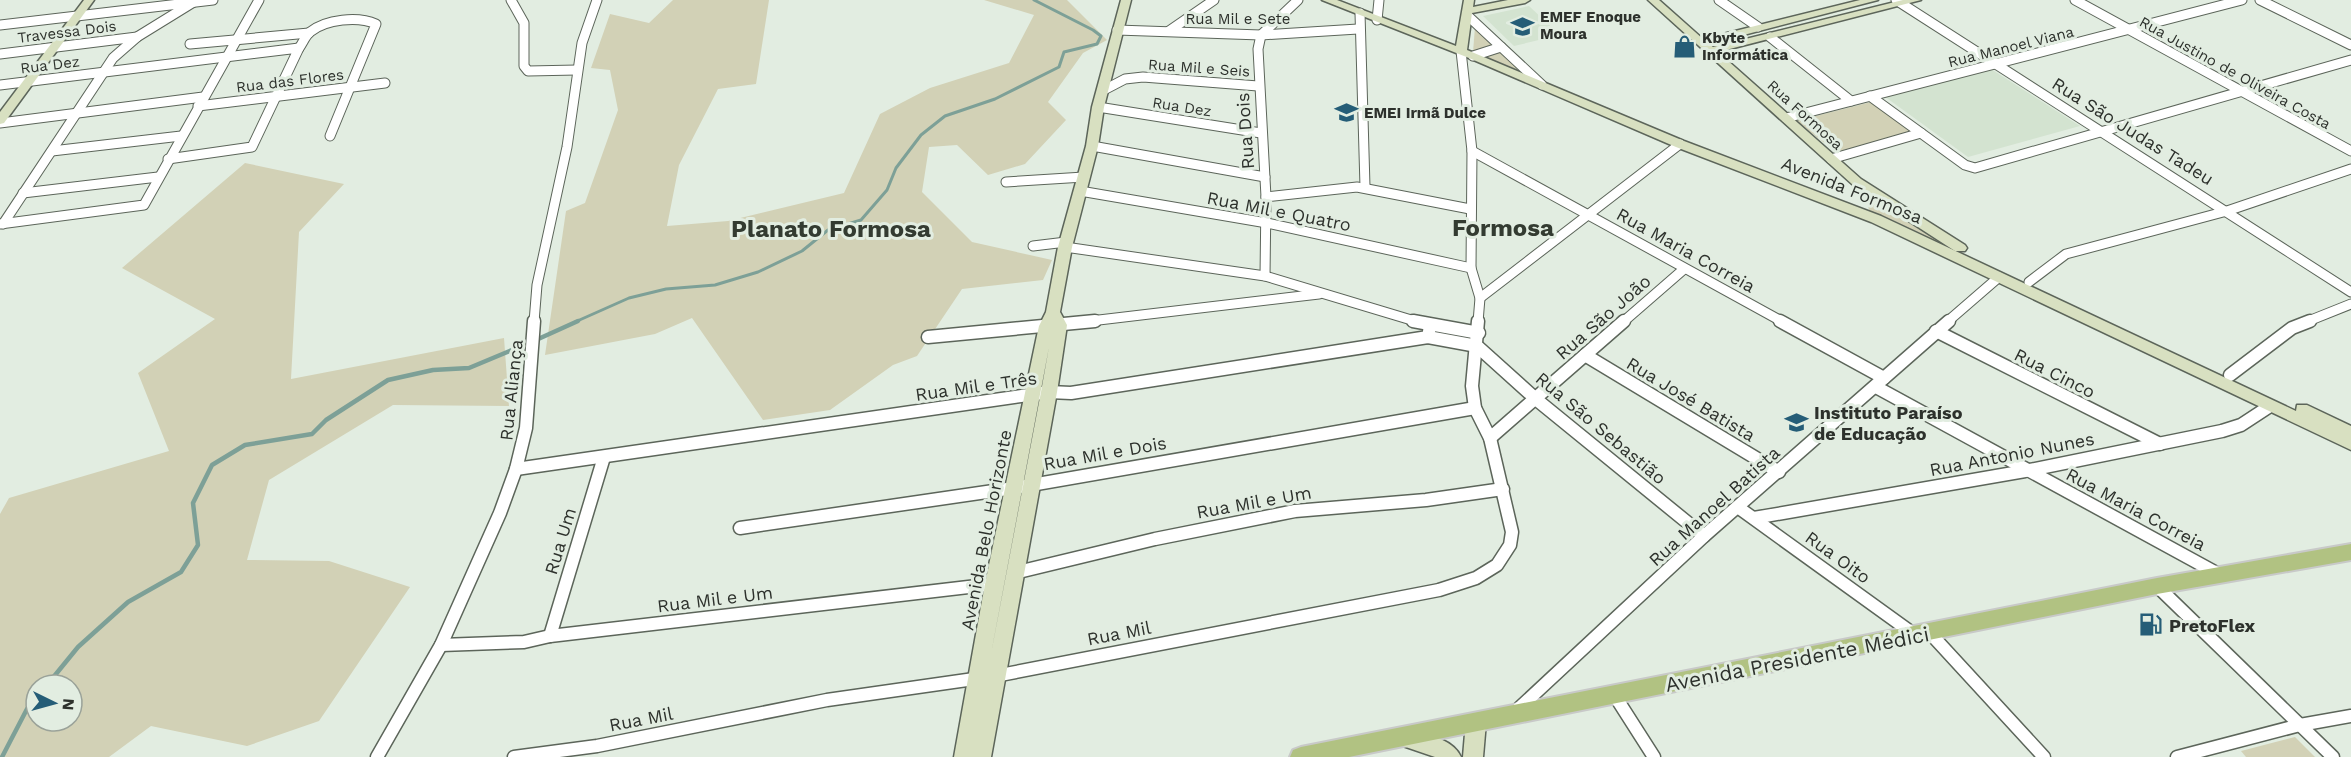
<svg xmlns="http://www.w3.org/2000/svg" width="2351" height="757" viewBox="0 0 2351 757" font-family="'Work Sans',sans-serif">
	<rect width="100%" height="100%" fill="#e2ede1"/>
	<g fill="#d3e3d0">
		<path d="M1529,6l31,29 -46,11 -31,-30z"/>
		<path d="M1991,69l89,57 -112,31 -84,-61z"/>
	</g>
	<g fill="#d2d1b6" fill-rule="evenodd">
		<path d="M673,0h96l-13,84 -38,5 -39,76 -12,61 61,-5 116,-28 36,-79 50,-26 79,-25 25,-48 -50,-15h83l40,40 -24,13 -35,49 18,18 -41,44 -37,11 -31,-30 -28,2 -7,45 50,50 80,18 -9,20 -81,9 -45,67 -24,9 -63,45 -67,10 -71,-102 -37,16 -110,21 21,-144 19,-8 33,-93 -8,-40 -19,-2 19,-54 39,9z"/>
		<path d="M1475,27l46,44 -48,-19z"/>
		<path d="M1871,102l41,30 -76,20 -40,-31z"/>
		<path d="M245,163l99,21 -45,48 -8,147 213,-41 5,68 -116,-1 -124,75 -22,80 82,1 81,26 -91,134 -72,25 -96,-20 -42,31h-109v-243l9,-16 160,-47 -31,-78 77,-54 -93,-51zM36,685h36v36h-36z"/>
		<path d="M1873,204l11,1 56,35v3l-3,1 -67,-31 -2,-7z"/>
		<path d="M2295,737l20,20h-69l-5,-6z"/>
	</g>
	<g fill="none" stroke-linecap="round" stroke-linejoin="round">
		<path stroke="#7da097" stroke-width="3" d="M575,322l54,-24 37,-9 49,-4 43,-13 44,-21 26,-21 33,-10 26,-30 9,-22 25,-33 24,-19 50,-17 64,-32 5,-15 33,-8 4,-8 -8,-6 -59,-30"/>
		<g stroke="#7da097" stroke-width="4.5">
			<path d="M536,340l42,-19"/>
			<path d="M47,685l31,-38 50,-45 53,-30 17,-27 -5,-42 19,-38 33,-20 67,-11 14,-14 62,-40 45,-10 36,-2 60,-25"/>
			<path d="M2,757l25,-48 9,-11"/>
		</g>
		<defs>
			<g id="street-far1">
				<path d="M511,0l13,23v43l4,5 49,-1"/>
				<path d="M1719,0l39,27"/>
				<path d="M1896,0l455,292"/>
				<path d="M2075,0l276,151"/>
				<path d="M2260,0l91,45"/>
				<path d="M1360,13l5,174"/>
				<path d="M1468,16l74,69"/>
				<path d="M1377,20l2,-20"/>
				<path d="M0,25l213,-25"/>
				<path d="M1117,30l144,5 97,-6"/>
				<path d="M1169,31l45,-31"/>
				<path d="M1770,37l81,64"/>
				<path d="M190,44l119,-11"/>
				<path d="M299,48c4,-5 6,-12 11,-16 16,-13 48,-16 66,-8l-46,112"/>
				<path d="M1461,51l11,100 -1,117 9,30 -2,24"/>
				<path d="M0,54l137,-17"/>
				<path d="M1473,56l28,-9"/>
				<path d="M0,85l299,-37 -47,99 -84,12"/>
				<path d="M1104,90l21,-11 18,-2 115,9"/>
				<path d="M1870,96l95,69 10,3 376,-108"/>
				<path d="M198,106l187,-23"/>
				<path d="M1098,107l163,26"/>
				<path d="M1786,118l456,-118"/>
				<path d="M0,123l203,-26"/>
				<path d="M1092,146l173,31"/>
				<path d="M52,151l129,-15"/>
				<path d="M1472,151l311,171"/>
				<path d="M1831,159l90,-26"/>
				<path d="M1006,182l78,-5"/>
				<path d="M1080,191l187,32 204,45"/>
				<path d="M23,193l135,-16"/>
				<path d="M1266,197l91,-10 113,22"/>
				<path d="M0,224l144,-19 115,-205"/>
				<path d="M3,224l110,-166 24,-21 60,-37"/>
				<path d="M1033,246l33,-4"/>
				<path d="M1065,247l200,29 153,46"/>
				<path d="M1265,276l1,-79 -8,-148 3,-14 37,-35"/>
				<path d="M2029,282l37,-28 161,-43 124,-42"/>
				<path d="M1480,298l200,-154"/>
				<path d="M534,322l3,-37 30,-138 15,-104 15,-43"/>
				<path d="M1082,322l237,-28"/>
				<path d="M1623,322l61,-53"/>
				<path d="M1947,322l52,-45"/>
				<path d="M2306,322l45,-18"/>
			</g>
			<g id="street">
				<path d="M1413,321l66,12"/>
				<path d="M1780,321l104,57"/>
				<path d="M1936,331l224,113"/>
				<path d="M928,337l167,-16"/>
				<path d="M1428,337l49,9"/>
				<path d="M1477,346l60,54 167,136"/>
				<path d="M1585,355l194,117"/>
				<path d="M2230,375l62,-47 18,-7"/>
				<path d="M1876,387l346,189"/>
				<path d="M1490,438l134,-117"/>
				<path d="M516,469l533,-77 22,1 357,-56 2,-11"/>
				<path d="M1739,508l176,127"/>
				<path d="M1754,518l271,-47 197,-40 19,-6 29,-19"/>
				<path d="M740,528l274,-40 461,-80"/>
				<path d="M1014,573l141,-34 140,-28 131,-11 77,-11"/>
				<path d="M2157,586l176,171"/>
				<path d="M1929,632l115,125"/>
				<path d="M550,636l54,-179"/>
				<path d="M441,645l83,-3 26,-6 444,-52"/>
				<path d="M1615,696l39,61"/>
				<path d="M1515,712l189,-176 245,-215"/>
				<path d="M377,757l64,-112 59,-132 16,-44 10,-41 8,-107"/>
				<path d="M514,757l83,-11 230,-46 168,-24 444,-86 37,-12 21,-13 13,-20 2,-13 -22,-94 -15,-30 -3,-22 6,-65"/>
				<path d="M2177,757l123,-32 51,-9"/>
			</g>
			<g id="secondary">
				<path d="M84,0h10l-90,123 -4,1v-12z"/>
				<path d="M1121,0h10l-27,107 -6,39 -26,101 -12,65 7,13 -10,67 -66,365h-37l31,-173 54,-258 7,-14 12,-65 28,-101 6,-39zM1049,347l-8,45 -51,267z"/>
				<path d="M1322,0h15l119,46 8,-46h10l-1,7 35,-7h22l-5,3 -53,10 -5,37 217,91 197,75 415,195 1,-6h10l44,21v24l-480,-228 -195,-75 -207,-89z"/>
				<path d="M1648,0h11l44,39 157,-39h18l-169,44 4,3 190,-47h18l-203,52 143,127 104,66 2,3 -2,3h-10l-102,-66z"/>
				<path d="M1476,713l7,3 3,6 -3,35h-20l3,-35 3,-6z"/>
				<path d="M1404,729c19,5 48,8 57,28h-26l-38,-13 -3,-6 3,-6z"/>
			</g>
			<path id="primary" d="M2351,544v16l-194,34 -808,163h-59l3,-7 8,-3 856,-169z"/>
		</defs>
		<use href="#street-far1" stroke="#5c655a" stroke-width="11"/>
		<use href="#street" stroke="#5c655a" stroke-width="15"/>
		<use href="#secondary" stroke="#5c655a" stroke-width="3"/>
		<use href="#primary" stroke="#c8c9c8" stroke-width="4"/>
		<use href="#street-far1" stroke="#fff" stroke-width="9"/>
		<use href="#street" stroke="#fff" stroke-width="12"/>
		<use href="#secondary" fill="#d8e0c1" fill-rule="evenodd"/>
		<use href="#primary" fill="#b1c282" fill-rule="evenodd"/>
	</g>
	<defs>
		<symbol id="school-bare" viewBox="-9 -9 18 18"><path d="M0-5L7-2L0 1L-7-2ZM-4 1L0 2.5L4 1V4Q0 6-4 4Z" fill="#255d77" stroke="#e2ede1" stroke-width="2.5" paint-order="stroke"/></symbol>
		<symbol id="shop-bare" viewBox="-9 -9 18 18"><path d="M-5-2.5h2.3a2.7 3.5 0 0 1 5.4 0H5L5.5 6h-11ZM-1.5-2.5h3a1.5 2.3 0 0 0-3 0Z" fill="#255d77" stroke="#e2ede1" stroke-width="2.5" paint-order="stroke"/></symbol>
		<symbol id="fuel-bare" viewBox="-9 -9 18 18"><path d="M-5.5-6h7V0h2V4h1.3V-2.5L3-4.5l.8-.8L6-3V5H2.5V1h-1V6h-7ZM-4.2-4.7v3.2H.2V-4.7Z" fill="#255d77" stroke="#e2ede1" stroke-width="2.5" paint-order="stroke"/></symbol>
	</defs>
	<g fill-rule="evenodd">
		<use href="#school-bare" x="1506" y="10" width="33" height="33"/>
		<use href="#shop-bare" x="1668" y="30" width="33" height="33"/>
		<use href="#school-bare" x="1330" y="96" width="33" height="33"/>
		<use href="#school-bare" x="1780" y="406" width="33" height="33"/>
		<use href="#fuel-bare" x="2134" y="608" width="33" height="33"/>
	</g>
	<g text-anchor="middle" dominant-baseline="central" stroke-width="6" stroke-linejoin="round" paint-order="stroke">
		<g font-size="15" font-weight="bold" fill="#2d312c" stroke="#e2ede1" text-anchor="start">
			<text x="1540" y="17">EMEF Enoque<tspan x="1540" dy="17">Moura</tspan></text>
			<text x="1702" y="38">Kbyte<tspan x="1702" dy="17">Informática</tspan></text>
			<text x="1364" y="113">EMEI Irmã Dulce</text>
		</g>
		<g font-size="15" fill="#2d312c" stroke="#e2ede1">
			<text x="1238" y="19">Rua Mil e Sete</text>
			<text transform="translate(67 32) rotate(-7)">Travessa Dois</text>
			<text transform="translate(2011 47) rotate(-14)">Rua Manoel Viana</text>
			<text transform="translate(50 65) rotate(-7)">Rua Dez</text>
			<text transform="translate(1199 68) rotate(4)">Rua Mil e Seis</text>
			<text transform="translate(2235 73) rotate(29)">Rua Justino de Oliveira Costa</text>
			<text transform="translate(290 81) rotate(-7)">Rua das Flores</text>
			<text transform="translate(1182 107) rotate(9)">Rua Dez</text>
			<text transform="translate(1805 115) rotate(42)">Rua Formosa</text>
		</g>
		<g font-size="18" fill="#2d312c" stroke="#e2ede1">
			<text transform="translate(1245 131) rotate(-94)">Rua Dois</text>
			<text transform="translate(2133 131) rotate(32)">Rua São Judas Tadeu</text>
			<text transform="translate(1852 190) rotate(22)">Avenida Formosa</text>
			<text transform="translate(1279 211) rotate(11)">Rua Mil e Quatro</text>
			<text transform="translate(1686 250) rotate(29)">Rua Maria Correia</text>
			<text transform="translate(1603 317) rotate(-41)">Rua São João</text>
			<text transform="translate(2055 373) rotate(27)">Rua Cinco</text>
			<text transform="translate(976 386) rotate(-8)">Rua Mil e Três</text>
			<text transform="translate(511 390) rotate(-84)">Rua Aliança</text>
			<text transform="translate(1691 399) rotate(31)">Rua José Batista</text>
			<text transform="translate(1601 428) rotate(40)">Rua São Sebastião</text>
			<text transform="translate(1105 453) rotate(-10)">Rua Mil e Dois</text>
			<text transform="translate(2012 454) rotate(-11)">Rua Antonio Nunes</text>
			<text transform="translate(1254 502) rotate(-10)">Rua Mil e Um</text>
			<text transform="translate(1714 506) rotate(-42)">Rua Manoel Batista</text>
			<text transform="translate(2136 509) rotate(28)">Rua Maria Correia</text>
			<text transform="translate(986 530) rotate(-79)">Avenida Belo Horizonte</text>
			<text transform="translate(560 541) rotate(-73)">Rua Um</text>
			<text transform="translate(1838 557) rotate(36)">Rua Oito</text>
			<text transform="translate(715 599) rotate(-7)">Rua Mil e Um</text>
			<text transform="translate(1119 633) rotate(-11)">Rua Mil</text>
			<text transform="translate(641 719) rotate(-11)">Rua Mil</text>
		</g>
		<g font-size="18" font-weight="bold" fill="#2d312c" stroke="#e2ede1" text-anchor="start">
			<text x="1814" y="412">Instituto Paraíso<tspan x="1814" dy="21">de Educação</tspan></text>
			<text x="2169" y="625">PretoFlex</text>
		</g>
		<g font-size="21" fill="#2d312c" stroke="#e2ede1">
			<text transform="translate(1797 659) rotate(-11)">Avenida Presidente Médici</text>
		</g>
		<g font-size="24" font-weight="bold" fill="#333b31" stroke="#e2ede1">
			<text x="1503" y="228">Formosa</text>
			<text x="831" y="229">Planato Formosa</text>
		</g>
	</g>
	<g transform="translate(54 703) rotate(95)"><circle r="28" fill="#e2ede1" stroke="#9aa299" stroke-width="1.5"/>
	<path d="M0-4.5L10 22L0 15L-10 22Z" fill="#255d77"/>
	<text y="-9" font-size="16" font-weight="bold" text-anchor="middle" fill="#2d312c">N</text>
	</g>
</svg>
